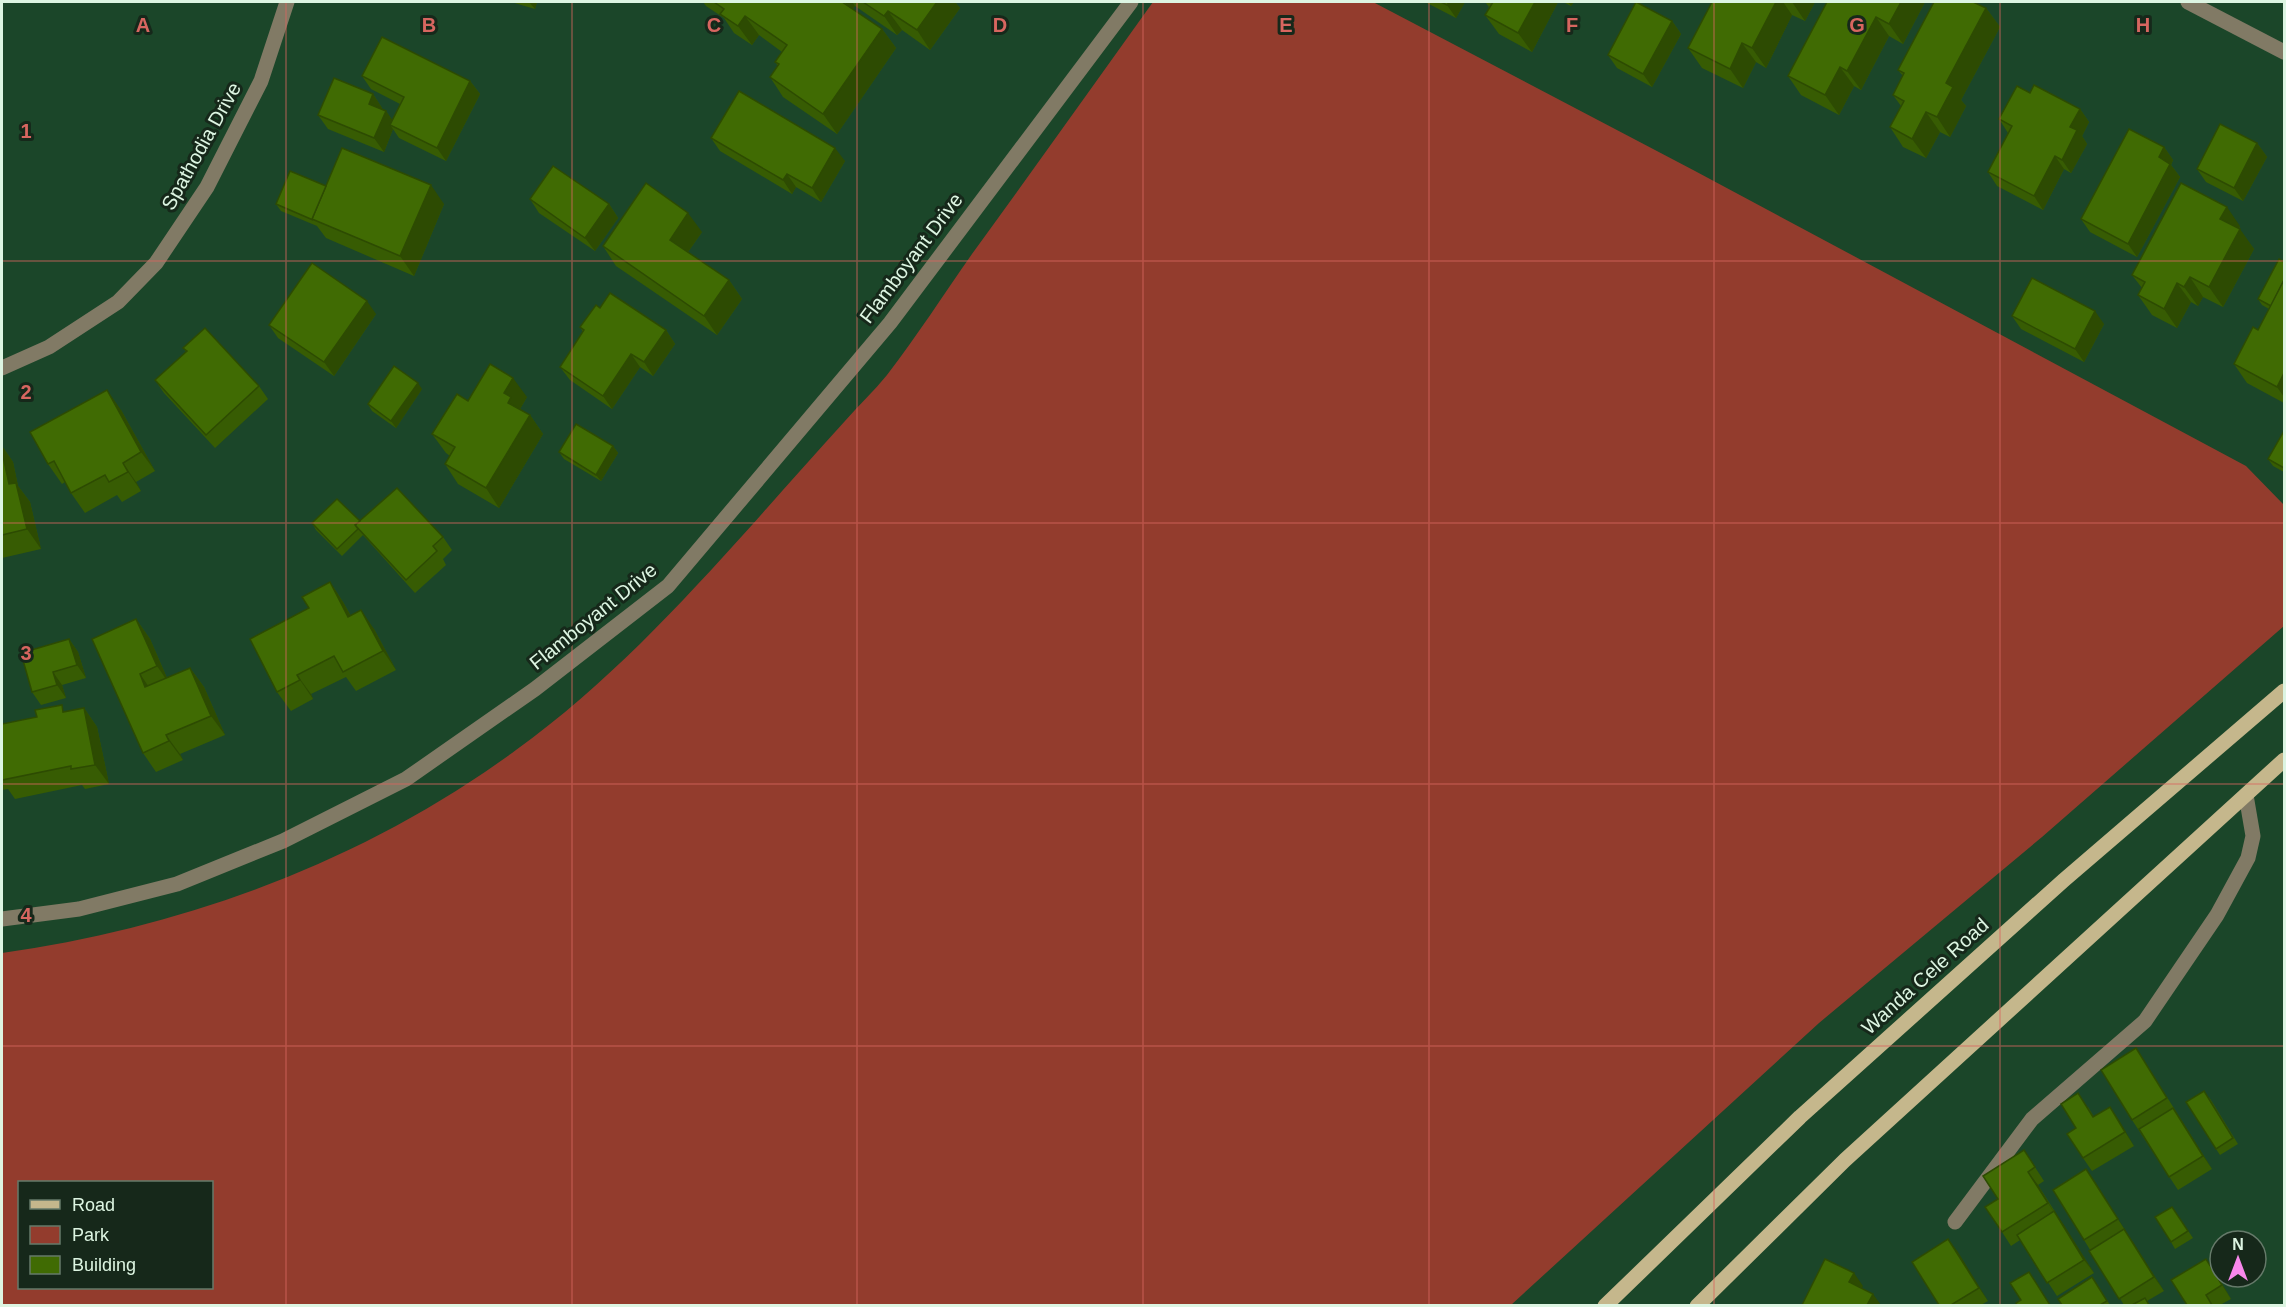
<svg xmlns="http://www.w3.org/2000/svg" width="2286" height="1307" viewBox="0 0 2286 1307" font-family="Helvetica,sans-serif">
	<rect width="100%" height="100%" fill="#1b4629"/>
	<path fill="#933c2d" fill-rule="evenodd" d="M1153,2h220l322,169 551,295 38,39v121l-242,211 -223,186 -308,282h-1509v-352c184,-26 363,-92 514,-203 90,-65 162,-143 236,-225 31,-35 62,-70 93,-104 14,-16 29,-30 42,-46 30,-39 57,-81 85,-121 61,-84 121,-168 181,-252zM20,1182h192v106h-192z"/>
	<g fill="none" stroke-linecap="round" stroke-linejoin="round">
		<g stroke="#817a65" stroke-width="15">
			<path d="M2188,2l96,50"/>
			<path d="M2,368l47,-21 69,-45 38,-39 51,-76 54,-106 26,-79"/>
			<path d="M2,919l77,-10 98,-25 106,-43 123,-62 129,-90 133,-103 222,-263 241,-321"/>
			<path d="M1955,1222l77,-103 113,-98 72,-106 31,-57 5,-22 -7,-41"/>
		</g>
		<g stroke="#c5b78c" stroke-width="15">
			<path d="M1605,1306l195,-189 264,-237 220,-189"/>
			<path d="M1697,1306l148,-146 439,-400"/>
		</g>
	</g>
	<g fill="#375c03">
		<path d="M511,2h26l-2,7z"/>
		<path d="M703,2h252l5,6 -30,42 -28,-20 -5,5 -42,-29 -2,3 29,20 14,19 -59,86 -54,-37 -13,-20 8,-11 -3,-4 7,-10 -23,-17 -7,10 -18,-12 -10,-15 -18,-12z"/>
		<path d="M1425,2h40l-9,16z"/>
		<path d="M1485,2h73l-26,50 -33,-18 -14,-19 4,-8z"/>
		<path d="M1563,2h11l-3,4z"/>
		<path d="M1712,2h103l-10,19 -13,-6 -26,53 -10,-6 -13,26 -41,-20 -14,-20z"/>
		<path d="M1827,2h98l-22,42 -14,-8 -28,54 -7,-4 -15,29 -38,-20 -13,-19z"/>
		<path d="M1986,8l14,19 -39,73 5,6 -16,31 -10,-5 -14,26 -23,-11 -13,-20 11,-21 -8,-11 10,-19 -5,-6z"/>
		<path d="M1672,21l9,13 -29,53 -35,-19 -9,-13z"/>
		<path d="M362,76l108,5 10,13 -34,67 -47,-23 -6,-9 -9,23 -56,-23 -10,-14 55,-21 9,14v1l4,2 6,9 8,-16 -29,-15z"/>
		<path d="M2030,93l50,16 9,13 -7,14 5,8 -16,29 -7,-4 -21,41 -46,-24 -9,-14 20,-39 -9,-14z"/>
		<path d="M711,138l134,23 -24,41 -25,-15 -4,7 -72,-43z"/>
		<path d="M2257,143l10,14 -24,44 -37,-19 -9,-13z"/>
		<path d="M2164,147l9,13 -2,5 9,12 -43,80 -47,-25 -9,-13z"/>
		<path d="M326,186l118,18 -30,72 -88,-38 -9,-12 -36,-15 -5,-7z"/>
		<path d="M530,199l79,5 9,14 -23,33 -56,-38z"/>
		<path d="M2240,226l-1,3 15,20 -31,58 -20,-10 -5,9 -7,-4 -14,26 -25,-13 -14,-20 4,-7 -10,-13z"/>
		<path d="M702,232l-14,20 41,28 13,19 -25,36 -101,-69 -13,-20z"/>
		<path d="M2284,262v141l-37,-20 -13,-19 24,-34 11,-21 -7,-4 -4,-6z"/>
		<path d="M600,308l66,22 9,14 -22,32 -13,-9 -28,42 -42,-29 -10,-13 23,-35 -3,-5z"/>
		<path d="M376,314l-42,62 -56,-38 -9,-13z"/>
		<path d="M2012,316l92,8 -20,38 -63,-33z"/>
		<path d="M183,348l76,38 9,13 -53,49 -51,-55 -9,-13 31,-28z"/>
		<path d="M422,389l-26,39 -24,-17 -4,-7z"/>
		<path d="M527,397l-7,12 10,6 13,19 -44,74 -41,-24 -13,-20 5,-8 -4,-3 -14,-19z"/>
		<path d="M121,410l34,61 -19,11 5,9 -19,11 -5,-7 -32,18 -14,-20 -6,-11 -3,2 -14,-20z"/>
		<path d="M2284,431v41l-11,-6 -5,-7z"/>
		<path d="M2,446l11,16 5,24 12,16 11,47 -39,9z"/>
		<path d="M613,446l5,7 -17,28 -37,-22 -5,-7z"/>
		<path d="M360,521l83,16 9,13 -9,9 3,6 -31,28 -52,-58 -21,21 -26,-26 -4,-7z"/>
		<path d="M330,582l13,20 8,14 23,13 22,41 -40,21 -10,-14 -35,17 2,5 -22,12 -14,-19 32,-84z"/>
		<path d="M136,619l14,20 17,39 23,-10 14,19 21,48 -45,19 3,6 -27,12 -13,-19z"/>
		<path d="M69,639l9,13 8,26 -24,7 4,13 -25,7 -9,-13z"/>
		<path d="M84,708l13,19 12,57 -24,5 -3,-4 -67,14 -7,-10 -6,1v-66z"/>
		<path d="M2136,1048l9,14 67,107 -34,21 -46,-70z"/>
		<path d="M2209,1097l29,47 -18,11 -4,-6z"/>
		<path d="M2088,1107l6,10 16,-10 24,39 -42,25 -9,-13 -7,-30z"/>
		<path d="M2024,1150l20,31 -6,4 56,88 -37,23 -37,-56 -9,6 -9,-14 -4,-33z"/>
		<path d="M2086,1169l78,122 -17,10 3,4h-26l-40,-65z"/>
		<path d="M2172,1207l21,31 -18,11 -4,-7z"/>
		<path d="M1948,1239l40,62 -7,4h-42z"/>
		<path d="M2215,1272l16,27 -11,6h-33z"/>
		<path d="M2097,1284l13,21h-48z"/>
	</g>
	<g fill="#2d4b02">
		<path d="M529,2h8l-2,7z"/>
		<path d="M845,2h7l3,4 -4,5z"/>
		<path d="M937,2h18l5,6 -30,42 -13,-20z"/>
		<path d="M1449,2h16l-9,16 -9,-13z"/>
		<path d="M1535,2h23l-26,50 -14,-19z"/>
		<path d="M1568,2h6l-3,4z"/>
		<path d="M1776,2h7l9,13 -26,53 -14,-20z"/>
		<path d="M1792,2h23l-10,19z"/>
		<path d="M1901,2h24l-22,42 -14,-20z"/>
		<path d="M1986,8l14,19 -39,73 5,6 -16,31 -13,-20 9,-34z"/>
		<path d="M888,11l14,19 -5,5 -13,-19z"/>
		<path d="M745,16l14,19 -7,10 -14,-19z"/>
		<path d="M1876,17l13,19 -28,54 -14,-19z"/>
		<path d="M1672,21l9,13 -29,53 -9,-13z"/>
		<path d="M882,29l14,19 -59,86 -14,-20z"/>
		<path d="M1742,43l14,19 -13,26 -13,-19z"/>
		<path d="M1840,67l14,19 -15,29 -14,-20z"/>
		<path d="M470,81l10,13 -34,67 -9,-13z"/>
		<path d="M373,94l9,14 -3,9 -10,-13z"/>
		<path d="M2080,109l9,13 -7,14 5,8 -16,29 -9,-13 8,-33z"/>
		<path d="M386,111l9,13 -5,1 3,4 -9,23 -10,-14z"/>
		<path d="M1926,112l14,20 -14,26 -14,-19z"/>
		<path d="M2257,143l10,14 -24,44 -9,-13z"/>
		<path d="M2164,147l9,13 -2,5 9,12 -43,80 -9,-13 31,-87z"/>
		<path d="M835,148l10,13 -24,41 -9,-14z"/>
		<path d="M2055,156l9,13 -21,41 -9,-14z"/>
		<path d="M787,174l9,13 -4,7 -9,-14z"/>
		<path d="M431,185l13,19 -30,72 -14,-20z"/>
		<path d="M609,204l9,14 -23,33 -10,-13z"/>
		<path d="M2227,207l13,19 -6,12 -14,-19z"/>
		<path d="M688,213l14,19 -19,27 -13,-19z"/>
		<path d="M2240,229l14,20 -31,58 -14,-20z"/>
		<path d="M2190,277l13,20 -5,9 -14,-19z"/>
		<path d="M729,280l13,19 -25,36 -13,-19z"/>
		<path d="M2177,283l14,19 -14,26 -13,-19z"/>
		<path d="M367,301l9,13 -42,62 -10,-14z"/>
		<path d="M2095,311l9,13 -20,38 -9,-13z"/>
		<path d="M666,330l9,14 -22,32 -9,-14z"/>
		<path d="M631,354l9,13 -28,42 -9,-13z"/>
		<path d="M2284,373v24l-7,-10z"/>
		<path d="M513,378l14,19 -7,12 -12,-6 -4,-10z"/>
		<path d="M418,383l4,6 -26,39 -5,-7z"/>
		<path d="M107,390l14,20 34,61 -14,-19z"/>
		<path d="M530,415l13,19 -44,74 -13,-20z"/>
		<path d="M2,446l11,16 5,24 12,16 11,47 -14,-20 -18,-45 -7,-32z"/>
		<path d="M613,446l5,7 -17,28 -5,-6z"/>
		<path d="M123,463l13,19 5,9 -13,-19z"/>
		<path d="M330,582l13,20 19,34 -14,-19z"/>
		<path d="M361,610l13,19 22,41 -13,-19z"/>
		<path d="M136,619l14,20 20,46 -13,-19z"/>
		<path d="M69,639l9,13 8,26 -9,-13z"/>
		<path d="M190,668l14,19 21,48 -14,-19z"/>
		<path d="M53,672l9,13 4,13 -9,-13z"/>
		<path d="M140,674l13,19 -8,-6z"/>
		<path d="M297,675l14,19 2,5 -13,-19z"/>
		<path d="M84,708l13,19 12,57 -14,-19z"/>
		<path d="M166,735l14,19 3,6 -14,-19z"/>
		<path d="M2110,1107l9,13 15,26 -9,-14z"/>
		<path d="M2173,1108l9,13 30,48 -9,-13z"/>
		<path d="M2086,1169l10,14 31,50 -9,-14z"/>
		<path d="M2028,1172l10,13 19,32 -9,-14z"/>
		<path d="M2054,1211l10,14 30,48 -10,-13z"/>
		<path d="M2124,1229l9,13 31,49 -10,-14z"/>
		<path d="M1948,1239l10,13 30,49 -9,-13z"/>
		<path d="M2206,1259l9,13 16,27 -9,-14z"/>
		<path d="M1854,1273l9,13 -5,10 -9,-14z"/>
		<path d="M1873,1294l8,11h-14z"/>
	</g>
	<g fill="#406b03" stroke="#2d4b02" stroke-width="1.5">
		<path d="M714,2h128l40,27 -59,85 -53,-37 9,-13 -4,-2 12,-17 -42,-29 -7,10 -18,-12 4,-5z"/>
		<path d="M863,2h74l-20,28 -29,-19 -4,5z"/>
		<path d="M1441,2h8l-2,3z"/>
		<path d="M1493,2h42l-17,31 -33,-18z"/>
		<path d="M1636,2l36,19 -29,53 -35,-19z"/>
		<path d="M1712,2h64l-24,46 -10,-5 -12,26 -42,-21z"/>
		<path d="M1827,2h74l-12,22 -13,-7 -29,54 -7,-4 -15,28 -37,-19z"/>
		<path d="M1934,2h39l13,6 -40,75 7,4 -16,30 -11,-5 -14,27 -22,-12 14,-26 -11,-6 11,-22 -6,-3z"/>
		<path d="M382,37l88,44 -33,67 -47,-23 14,-28 -42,-21z"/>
		<path d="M334,78l39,16 -4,10 17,7 -12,27 -56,-23z"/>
		<path d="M2034,85l46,24 -10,18 7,3 -15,30 -7,-4 -21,40 -46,-24 24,-46 -13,-7 18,-33 13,7z"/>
		<path d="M739,91l96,57 -23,40 -25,-14 -4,6 -72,-42z"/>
		<path d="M2220,124l37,19 -23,45 -37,-19z"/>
		<path d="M2129,129l35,18 -5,10 11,7 -42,80 -47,-25z"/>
		<path d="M342,148l89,37 -31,71 -88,-37z"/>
		<path d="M553,166l56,38 -24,34 -55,-39z"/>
		<path d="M290,171l36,15 -14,33 1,1 -37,-16z"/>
		<path d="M646,183l42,30 -18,27 59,40 -25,36 -101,-70z"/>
		<path d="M2181,183l46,24 -7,12 20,10 -31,58 -19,-10 -6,10 -7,-4 -13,26 -26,-14 7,-13 -13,-7z"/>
		<path d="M2279,259l5,3v18l-13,26 -13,-7z"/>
		<path d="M312,263l55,38 -43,61 -55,-37z"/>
		<path d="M2032,278l63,33 -20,38 -63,-33z"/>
		<path d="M2284,280v93l-7,14 -43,-23 19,-37 5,3z"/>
		<path d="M610,293l56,37 -22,32 -13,-8 -28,42 -43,-29 24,-37 -4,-3 16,-22 4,3z"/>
		<path d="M205,328l54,58 -53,49 -51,-55 32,-29 -4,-3z"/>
		<path d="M490,364l23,14 -9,15 7,4 -3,6 22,12 -44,73 -41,-24 10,-17 -23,-13 25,-40 11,7z"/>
		<path d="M394,366l24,17 -27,38 -23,-17z"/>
		<path d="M107,390l34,62 -18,11 5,9 -19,10 -4,-7 -34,18 -17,-32 -6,3 -18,-32z"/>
		<path d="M576,424l37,22 -17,29 -37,-23z"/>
		<path d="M2284,431v37l-16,-9z"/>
		<path d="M2,452l7,32 7,-1 11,46 -25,6z"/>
		<path d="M397,488l46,49 -10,9 4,5 -31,29 -51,-55z"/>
		<path d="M337,499l23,22 -5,4 3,4 -21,20 -25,-26z"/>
		<path d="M330,582l18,35 13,-7 22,41 -40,21 -9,-16 -37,19 3,5 -23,12 -27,-53 59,-31 -7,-11z"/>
		<path d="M136,619l21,47 -17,8 5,13 45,-19 21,48 -45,19 3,6 -26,12 -51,-114z"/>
		<path d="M69,639l8,26 -24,7 4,13 -25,7 -11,-39z"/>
		<path d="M62,705l1,7 21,-4 11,57 -24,4v-3l-69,14v-56l35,-7 -2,-7z"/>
		<path d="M2136,1048l31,50 -35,22 -31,-50z"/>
		<path d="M2204,1091l29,47 -17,11 -30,-47z"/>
		<path d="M2078,1093l15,24 17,-10 15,25 -42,26 -16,-24 9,-6 -15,-24z"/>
		<path d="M2173,1108l30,48 -34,21 -30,-48z"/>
		<path d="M2024,1150l11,17 -7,5 20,31 -46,29 -17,-25 13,-8 -15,-23z"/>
		<path d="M2086,1169l32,50 -34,21 -31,-50z"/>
		<path d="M2172,1207l16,24 -17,11 -16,-25z"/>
		<path d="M2054,1211l30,49 -37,23 -30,-48z"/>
		<path d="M2124,1229l30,48 -35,22 -30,-48z"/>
		<path d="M1948,1239l31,49 -28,17h-12l-27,-43z"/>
		<path d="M1825,1259l29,14 -5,9 24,12 -6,11h-65z"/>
		<path d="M2206,1259l16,26 -16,10 6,10h-25l-16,-25z"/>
		<path d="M2029,1272l21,33h-33l-1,-2 5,-3 -11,-17z"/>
		<path d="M2092,1277l15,24 -7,4h-38l-4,-6z"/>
		<path d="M2145,1298l4,7h-17z"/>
	</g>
	<path fill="none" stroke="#d86660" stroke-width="1.5" stroke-opacity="0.55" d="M286,2v1304M572,2v1304M857,2v1304M1143,2v1304M1429,2v1304M1714,2v1304M2000,2v1304M2,261h2282M2,523h2282M2,784h2282M2,1046h2282"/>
	<g text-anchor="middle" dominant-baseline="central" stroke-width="6" stroke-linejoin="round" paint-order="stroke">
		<g font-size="20" fill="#ddf5e2" stroke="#16281a">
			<text transform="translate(201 146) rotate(-61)">Spathodia Drive</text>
			<text transform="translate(911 258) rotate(-53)">Flamboyant Drive</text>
			<text transform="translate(593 616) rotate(-39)">Flamboyant Drive</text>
			<text transform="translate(1925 976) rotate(-42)">Wanda Cele Road</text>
		</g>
	</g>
	<g font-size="20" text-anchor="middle" font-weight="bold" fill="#d86660" stroke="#16281a" stroke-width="6" stroke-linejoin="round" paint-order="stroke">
		<text x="143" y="32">A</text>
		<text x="429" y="32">B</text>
		<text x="714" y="32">C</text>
		<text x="1000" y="32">D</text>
		<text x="1286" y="32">E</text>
		<text x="1572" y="32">F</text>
		<text x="1857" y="32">G</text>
		<text x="2143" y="32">H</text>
		<text x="26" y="138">1</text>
		<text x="26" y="399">2</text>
		<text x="26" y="660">3</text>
		<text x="26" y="922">4</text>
	</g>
	<rect width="2286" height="1307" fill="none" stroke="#ddf5e2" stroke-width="6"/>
	<rect x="18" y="1181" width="195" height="108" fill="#16281a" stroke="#667a6a" stroke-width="1.5"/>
	<rect x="30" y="1200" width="30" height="9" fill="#c5b78c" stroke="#667a6a" stroke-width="1.5"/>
	<text x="72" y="1211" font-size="18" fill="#ddf5e2">Road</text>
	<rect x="30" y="1226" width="30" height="18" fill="#933c2d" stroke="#667a6a" stroke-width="1.5"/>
	<text x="72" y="1241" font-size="18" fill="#ddf5e2">Park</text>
	<rect x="30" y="1256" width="30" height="18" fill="#406b03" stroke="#667a6a" stroke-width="1.5"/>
	<text x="72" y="1271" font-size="18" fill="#ddf5e2">Building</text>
	<g transform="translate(2238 1259)"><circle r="28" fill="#16281a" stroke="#667a6a" stroke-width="1.5"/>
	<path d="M0-4.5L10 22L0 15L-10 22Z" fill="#f888eb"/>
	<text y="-9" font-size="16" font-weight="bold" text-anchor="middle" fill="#ddf5e2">N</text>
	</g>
</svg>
